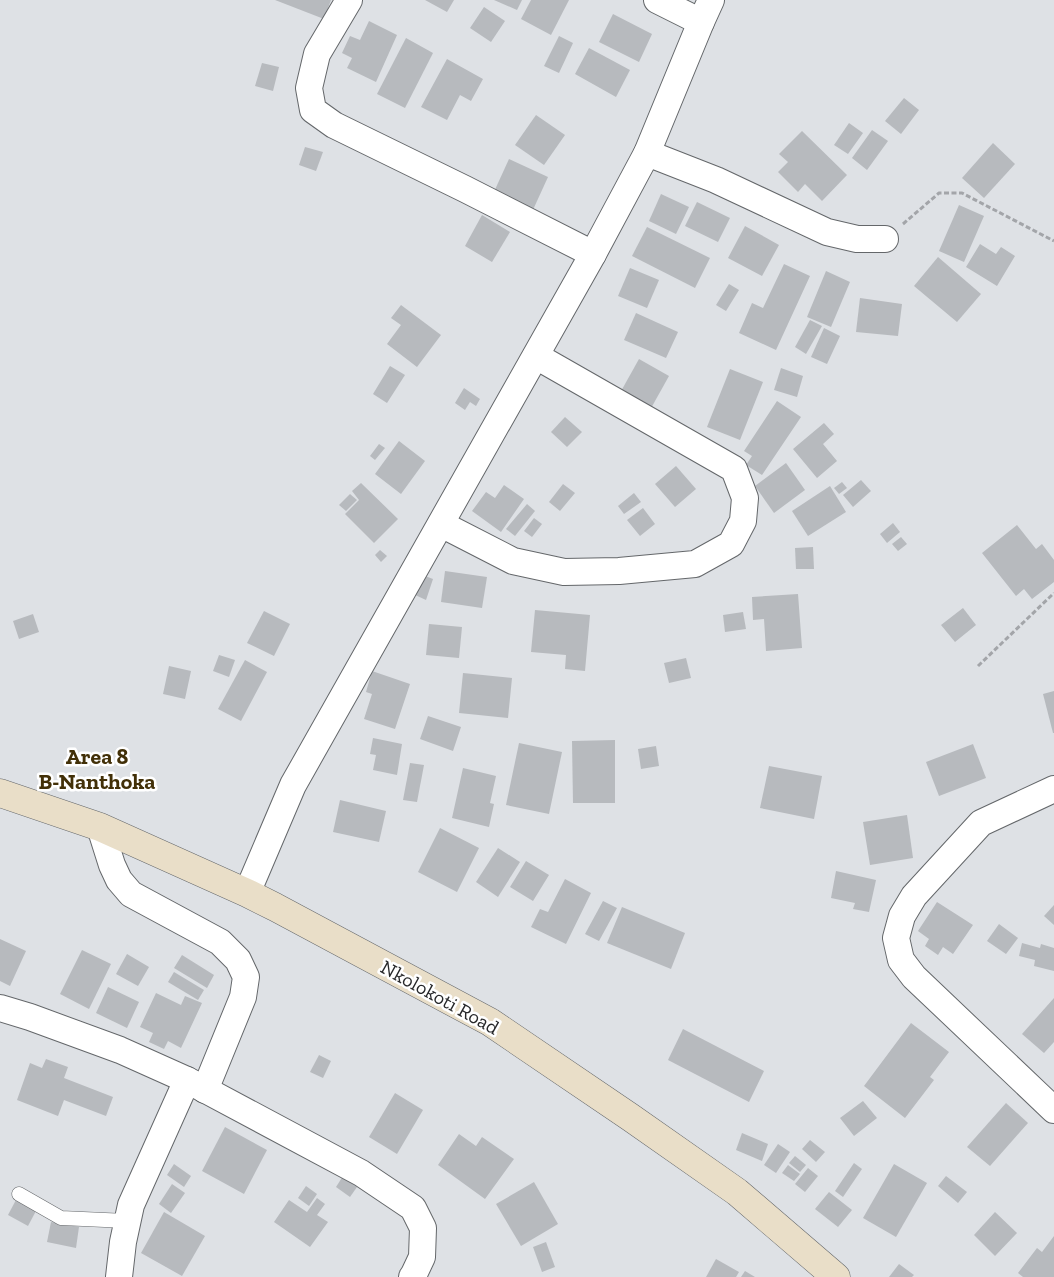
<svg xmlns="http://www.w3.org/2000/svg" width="1054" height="1277" viewBox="0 0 1054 1277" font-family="'Zilla Slab',serif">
	<rect width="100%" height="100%" fill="#dee1e5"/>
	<g fill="#b7babe">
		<path d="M275,0h56l-7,19z"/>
		<path d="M425,0h29l-7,12z"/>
		<path d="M494,0h28l-5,10z"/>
		<path d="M531,0h38l-18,35 -30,-16z"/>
		<path d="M484,7l21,14 -14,21 -21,-14z"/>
		<path d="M613,14l39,20 -13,28 -40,-20z"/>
		<path d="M369,21l28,14 -21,47 -29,-14 5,-10 -10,-5 8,-17 10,4z"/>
		<path d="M559,36l14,7 -14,30 -15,-7z"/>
		<path d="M406,38l27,15 -28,55 -28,-14z"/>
		<path d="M589,48l41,22 -14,27 -41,-23z"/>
		<path d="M447,59l36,20 -12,22 -11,-6 -13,25 -26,-13z"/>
		<path d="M262,63l17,4 -6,24 -18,-5z"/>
		<path d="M904,98l15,12 -18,24 -16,-13z"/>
		<path d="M536,115l29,20 -21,30 -29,-20z"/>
		<path d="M849,123l14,10 -15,21 -14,-9z"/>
		<path d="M872,130l16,11 -21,29 -15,-12z"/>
		<path d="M802,131l45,44 -25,26 -17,-17 -7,8 -20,-20 10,-10 -9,-8z"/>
		<path d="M993,143l22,21 -31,34 -22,-20z"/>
		<path d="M305,147l18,5 -7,19 -17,-6z"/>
		<path d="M509,159l39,18 -16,35 -39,-18z"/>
		<path d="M661,194l28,13 -13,27 -27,-13z"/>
		<path d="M697,202l33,16 -12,24 -33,-16z"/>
		<path d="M959,205l25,11 -20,46 -25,-11z"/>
		<path d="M482,215l28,17 -18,30 -27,-16z"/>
		<path d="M745,226l34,19 -17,31 -34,-18z"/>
		<path d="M647,227l63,31 -15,30 -63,-32z"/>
		<path d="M980,244l16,10 5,-7 14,9 -18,30 -31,-19z"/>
		<path d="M938,257l43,37 -24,28 -43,-36z"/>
		<path d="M784,264l26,12 -34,74 -37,-17 13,-30 11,5z"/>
		<path d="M630,268l29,12 -12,28 -29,-12z"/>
		<path d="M826,271l24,11 -19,45 -24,-10z"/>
		<path d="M729,284l10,6 -13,21 -10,-6z"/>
		<path d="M860,298l42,6 -4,32 -42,-4z"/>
		<path d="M401,305l40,30 -24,32 -30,-23 14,-19 -10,-7z"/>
		<path d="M636,313l42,19 -12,26 -42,-18z"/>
		<path d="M810,320l12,6 -16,28 -11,-7z"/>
		<path d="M824,328l16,8 -13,28 -16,-7z"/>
		<path d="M639,359l30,17 -19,34 -30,-17z"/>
		<path d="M390,366l15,9 -18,28 -14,-9z"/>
		<path d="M781,368l22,8 -6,21 -23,-7z"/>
		<path d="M730,369l33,13 -23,58 -33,-13z"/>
		<path d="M464,388l16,11 -4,7 -6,-4 -5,8 -10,-7z"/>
		<path d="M777,401l24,16 -39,58 -16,-10 6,-9 -8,-5z"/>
		<path d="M565,417l17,15 -15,15 -16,-15z"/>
		<path d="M824,423l10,11 -11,10 14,17 -20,17 -24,-29z"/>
		<path d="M399,441l26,20 -24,33 -26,-20z"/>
		<path d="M379,444l6,4 -10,12 -5,-4z"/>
		<path d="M786,463l19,27 -31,23 -19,-27z"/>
		<path d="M676,466l20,23 -21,18 -20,-23z"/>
		<path d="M861,480l10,11 -18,16 -10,-12z"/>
		<path d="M842,482l5,6 -8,6 -5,-6z"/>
		<path d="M361,483l37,36 -24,24 -29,-29 14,-14 -7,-9z"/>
		<path d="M563,484l12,9 -15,18 -11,-9z"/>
		<path d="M504,485l20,14 -23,33 -29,-21 14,-19 9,6z"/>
		<path d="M830,486l16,26 -38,24 -16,-25z"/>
		<path d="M634,493l7,9 -17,12 -6,-8z"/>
		<path d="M350,494l7,6 -11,11 -7,-6z"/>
		<path d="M527,504l8,7 -20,25 -9,-7z"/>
		<path d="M643,508l12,16 -15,12 -13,-16z"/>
		<path d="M534,518l8,6 -10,13 -8,-6z"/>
		<path d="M893,523l7,9 -13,11 -7,-9z"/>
		<path d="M1017,525l19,24 6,-5 12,16v22l-22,17 -8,-10 -8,7 -34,-43z"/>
		<path d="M901,537l6,7 -9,7 -6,-7z"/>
		<path d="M813,547l1,22h-18l-1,-21z"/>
		<path d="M380,550l7,6 -6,6 -6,-7z"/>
		<path d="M445,571l42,6 -5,31 -41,-6z"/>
		<path d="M420,574l13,5 -7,21 -13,-6z"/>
		<path d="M798,594l4,54 -36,3 -2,-32 -11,1 -1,-23z"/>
		<path d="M963,608l13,17 -21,17 -14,-17z"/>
		<path d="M535,610l55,5 -5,56 -20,-2 1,-14 -35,-3z"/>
		<path d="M264,611l26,13 -16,32 -27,-13z"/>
		<path d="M743,612l3,17 -21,3 -2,-17z"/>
		<path d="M33,614l6,18 -20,7 -6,-18z"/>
		<path d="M429,624l33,3 -3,31 -33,-3z"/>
		<path d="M219,655l16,5 -6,17 -16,-6z"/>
		<path d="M686,658l5,20 -22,5 -5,-20z"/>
		<path d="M245,660l22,12 -26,49 -23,-12z"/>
		<path d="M169,666l22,5 -6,28 -22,-5z"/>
		<path d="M372,671l38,13 -15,45 -31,-10 8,-25 -6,-2z"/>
		<path d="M463,673l49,5 -4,40 -49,-5z"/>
		<path d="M1054,691v42h-1l-10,-39z"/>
		<path d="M428,716l33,11 -8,24 -33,-12z"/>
		<path d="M373,738l29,6 -5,31 -24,-5 3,-15 -6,-1z"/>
		<path d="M615,740v63h-42l-1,-62z"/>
		<path d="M519,743l43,9 -13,62 -43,-9z"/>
		<path d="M973,744l13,34 -47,18 -13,-34z"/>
		<path d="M656,746l3,20 -18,3 -3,-20z"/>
		<path d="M410,763l14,2 -7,37 -14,-2z"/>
		<path d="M769,766l53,10 -8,43 -54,-11z"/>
		<path d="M463,768l33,8 -6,27 4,1 -5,23 -37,-9z"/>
		<path d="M340,800l46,11 -7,31 -46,-10z"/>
		<path d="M907,815l6,43 -43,7 -7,-43z"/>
		<path d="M440,828l39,20 -22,44 -39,-20z"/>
		<path d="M498,848l22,14 -22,35 -22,-15z"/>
		<path d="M526,861l23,14 -16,26 -23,-14z"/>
		<path d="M836,871l40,9 -7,32 -16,-3 2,-6 -24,-5z"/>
		<path d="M565,879l26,14 -25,51 -35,-17 9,-18 8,3z"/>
		<path d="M603,901l14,7 -18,33 -14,-7z"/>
		<path d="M937,902l36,23 -20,29 -10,-7 -5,8 -13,-9 4,-7 -11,-8z"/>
		<path d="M1054,905v20l-10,-9z"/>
		<path d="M622,907l63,26 -14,36 -64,-26z"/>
		<path d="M999,924l19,14 -12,16 -19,-13z"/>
		<path d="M0,939l26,12 -16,35 -10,-5z"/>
		<path d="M1022,943l18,5 1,-4 13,4v23l-20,-5 1,-6 -16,-4z"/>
		<path d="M82,950l29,14 -22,45 -29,-15z"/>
		<path d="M127,954l22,13 -11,19 -22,-12z"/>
		<path d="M182,955l32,20 -7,13 -33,-20z"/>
		<path d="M174,972l30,18 -6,10 -30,-18z"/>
		<path d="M108,987l31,15 -12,26 -31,-15z"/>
		<path d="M156,993l25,12 4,-9 17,7 -21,45 -13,-7 -4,8 -15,-7 4,-9 -13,-6z"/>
		<path d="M1054,998v44l-10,11 -22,-19z"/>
		<path d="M911,1023l38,29 -19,25 4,3 -29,38 -41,-32z"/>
		<path d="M683,1029l81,42 -15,31 -81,-42z"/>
		<path d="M319,1055l12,6 -8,17 -13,-6z"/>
		<path d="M46,1059l22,8 -4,11 49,19 -7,19 -42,-16 -6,16 -41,-16 13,-37 12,5z"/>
		<path d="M395,1093l28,17 -26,44 -28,-17z"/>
		<path d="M863,1101l14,17 -23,18 -14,-18z"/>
		<path d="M1006,1103l22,20 -38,43 -23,-19z"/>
		<path d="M225,1127l42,23 -23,44 -42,-23z"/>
		<path d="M742,1133l26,11 -6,17 -26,-11z"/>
		<path d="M459,1134l17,12 6,-9 32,22 -29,40 -47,-34z"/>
		<path d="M810,1140l15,12 -9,10 -14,-13z"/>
		<path d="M778,1144l12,8 -14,21 -12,-8z"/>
		<path d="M795,1156l11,9 -6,7 -11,-9z"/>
		<path d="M854,1163l8,6 -19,28 -8,-6z"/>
		<path d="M174,1164l17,12 -7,11 -17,-12z"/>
		<path d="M894,1164l33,19 -31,54 -33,-19z"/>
		<path d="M788,1165l12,9 -6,7 -12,-8z"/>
		<path d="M808,1168l10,8 -13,16 -10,-8z"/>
		<path d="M343,1176l14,11 -7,10 -14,-10z"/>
		<path d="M946,1176l21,16 -9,11 -20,-17z"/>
		<path d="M534,1182l24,42 -37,22 -25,-42z"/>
		<path d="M172,1184l13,9 -14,20 -12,-9z"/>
		<path d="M306,1186l11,8 -8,12 -11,-8z"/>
		<path d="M829,1192l23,18 -14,17 -23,-18z"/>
		<path d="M17,1198l20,11 -9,17 -20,-11z"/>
		<path d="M317,1198l8,6 -8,11 11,7 -18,25 -36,-25 15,-22 18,12z"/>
		<path d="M164,1212l41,24 -23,40 -41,-23z"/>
		<path d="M995,1212l22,21 -22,23 -21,-21z"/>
		<path d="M51,1222l28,5 -3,21 -29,-6z"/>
		<path d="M1054,1236v41h-31l-5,-4 19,-25 5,4z"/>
		<path d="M546,1242l9,25 -13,5 -9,-25z"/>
		<path d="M716,1259l23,13 -3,5h-30z"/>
		<path d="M899,1264l15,11 -2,2h-23z"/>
		<path d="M745,1271l10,6h-14z"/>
	</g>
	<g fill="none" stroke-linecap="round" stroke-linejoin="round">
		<defs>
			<path id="service" d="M19,1194l42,24 66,3"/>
			<g id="minor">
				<path d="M349,0l-32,54 -8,34 4,22 21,15 131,64 128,65"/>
				<path d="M657,0l44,22"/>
				<path d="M647,153l69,27 111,52 30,7h28"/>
				<path d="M441,524l72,37 51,11 55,-1 76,-7 36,-20 12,-23 2,-23 -11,-29 -198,-113"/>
				<path d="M1054,789l-73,34 -67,73 -12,20 -6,22 5,22 13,17 140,133"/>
				<path d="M100,827l12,38 7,15 12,14 89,48 18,18 8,17 -3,20 -38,93"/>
				<path d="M247,893l46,-108 300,-531 54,-101 54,-131 10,-22"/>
				<path d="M0,1008l30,9 90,33 67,30 174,93 52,35 10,20 -1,29 -8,17 -2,3"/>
				<path d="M119,1277l4,-35 8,-37 56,-125"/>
			</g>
			<path id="secondary" d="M0,793l100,34 147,66 28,14 215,115 140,95 107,75 99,85"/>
		</defs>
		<use href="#service" stroke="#64676a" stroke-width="15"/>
		<use href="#minor" stroke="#64676a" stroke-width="28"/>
		<use href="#secondary" stroke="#64676a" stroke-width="29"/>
		<g stroke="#a3a5a9" stroke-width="3" stroke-dasharray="5 2.5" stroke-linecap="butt">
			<path d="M903,224l36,-31h23l92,48"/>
			<path d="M978,666l76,-73"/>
		</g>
		<use href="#service" stroke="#fff" stroke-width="14"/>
		<use href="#minor" stroke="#fff" stroke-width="26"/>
		<use href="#secondary" stroke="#e9dec8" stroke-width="28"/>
	</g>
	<g text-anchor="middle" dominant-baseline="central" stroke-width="5" stroke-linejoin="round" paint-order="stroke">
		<g font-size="20" fill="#27282a" stroke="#fff">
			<text transform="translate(440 997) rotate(29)">Nkolokoti Road</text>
		</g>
		<g font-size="22" font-weight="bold" fill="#423008" stroke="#fff">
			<text x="97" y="756">Area 8<tspan x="97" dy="25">B-Nanthoka</tspan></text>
		</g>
	</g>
</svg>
